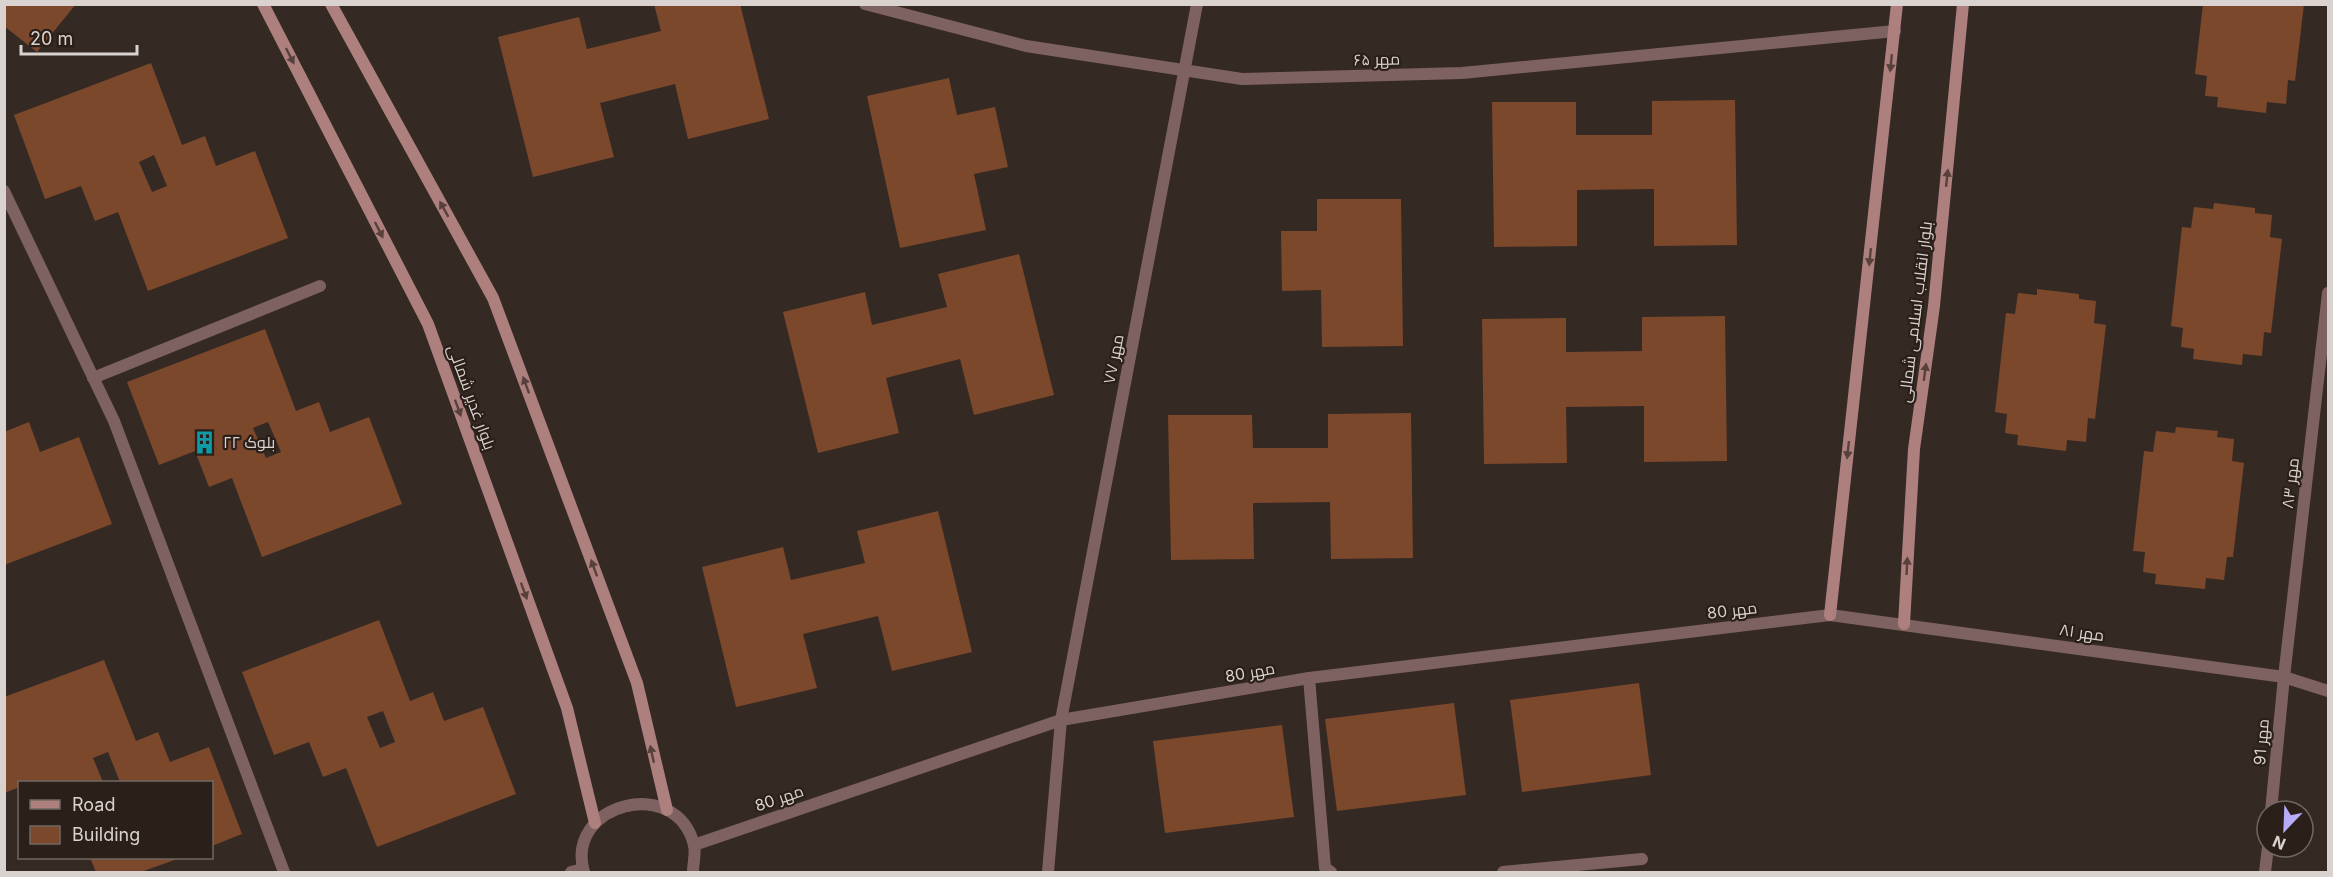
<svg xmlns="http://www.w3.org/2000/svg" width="2333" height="877" viewBox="0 0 2333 877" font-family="Inter,Cairo,sans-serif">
	<rect width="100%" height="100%" fill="#352923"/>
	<g fill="#7b482c" fill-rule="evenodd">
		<path d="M4,4h72l-39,48 -33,-26z"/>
		<path d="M654,4h86l29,115 -81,20 -13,-55 -75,19 14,54 -81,20 -35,-140 81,-20 8,32 74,-18z"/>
		<path d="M2203,4h101l-9,77 -7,-1 -2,24 -19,-2 -1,11 -49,-6 1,-10 -13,-1 2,-20 -12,-2z"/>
		<path d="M151,63l31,82 23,-9 11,30 39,-15 33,87 -140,53 -30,-79 -23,9 -14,-35 -36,13 -31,-84zM154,155l13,31 -15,6 -13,-30z"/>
		<path d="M949,78l8,37 38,-8 13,60 -34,7 12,56 -86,18 -33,-152z"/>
		<path d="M1735,100l2,145 -83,1v-57l-77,1v56l-83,1 -2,-145h84v33h76v-34z"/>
		<path d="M1317,199h84l2,147 -81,1 -1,-57 -39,1 -1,-60h36z"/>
		<path d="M2214,203l41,5v5l17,2 -2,22 12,2 -11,94 -7,-1 -2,24 -19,-2 -1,11 -49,-6 1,-10 -13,-2 2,-19 -12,-2 11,-99 9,1 3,-21 19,2z"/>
		<path d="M1019,254l35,141 -80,20 -14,-56 -74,19 13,55 -81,20 -35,-141 82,-20 7,33 75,-18 -9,-33z"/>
		<path d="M2037,289l42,5v5l17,2 -2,22 12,2 -11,94 -7,-1 -2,24 -19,-2 -1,11 -49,-6 1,-10 -13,-2 2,-19 -12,-2 11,-99 9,1 3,-21 19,2z"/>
		<path d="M1725,316l2,145 -83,1v-56l-78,1 1,56 -83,1 -2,-145 84,-1v34l76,-1v-34z"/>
		<path d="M265,329l31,82 23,-9 11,30 39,-15 33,87 -140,53 -30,-79 -23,9 -14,-36 -36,14 -32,-83zM268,422l13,30 -15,6 -13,-30z"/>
		<path d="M1411,413l2,145 -82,1 -1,-57 -77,1 1,56 -83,1 -3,-145h84l1,33h75v-34z"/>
		<path d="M29,422l11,30 39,-15 33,87 -108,41v-133z"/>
		<path d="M2176,427l42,4 -1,6 17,2 -2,22 12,2 -11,94h-6l-3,23 -18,-2 -1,11 -50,-5 1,-10 -13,-2 2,-20 -12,-1 11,-100 9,1 3,-21 19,2z"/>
		<path d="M938,511l34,141 -80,19 -14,-55 -75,18 14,54 -81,19 -34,-140 81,-20 8,33 74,-17 -8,-32z"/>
		<path d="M379,620l31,81 23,-9 11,29 39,-14 33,87 -139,53 -31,-79 -23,9 -14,-35 -35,13 -32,-83zM383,711l12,31 -15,6 -13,-31z"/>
		<path d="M104,660l32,81 22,-9 12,30 39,-15 33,87 -30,12v-64h-92l-12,-30 -15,6 10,24h-83v5l-16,6v-96z"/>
		<path d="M1639,683l12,92 -129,17 -12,-92z"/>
		<path d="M1454,703l12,92 -129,16 -12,-92z"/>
		<path d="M1282,725l12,92 -129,16 -12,-92z"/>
		<path d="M90,858h90l-39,14h-45z"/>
	</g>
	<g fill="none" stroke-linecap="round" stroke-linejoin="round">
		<g stroke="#7e6261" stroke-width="12">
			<path d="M4,191l110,230 170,451"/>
			<path d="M93,378l227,-92"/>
			<path d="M1309,678l16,190 6,4"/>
			<path d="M2271,811l13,-134"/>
			<path d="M1048,872l13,-152"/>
			<path d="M1503,872l139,-13"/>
			<path d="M2265,872l3,-25"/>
		</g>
		<g stroke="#7e6261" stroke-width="12">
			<path d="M865,4l161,42 216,33 220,-6 433,-42"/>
			<path d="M2284,677l44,-384"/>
			<path d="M1061,720l136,-716"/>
		</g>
		<g stroke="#7e6261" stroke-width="12">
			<path d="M694,845l367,-125 248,-42 521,-63 454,62 44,14"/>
			<path d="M571,872l12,-3"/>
			<path d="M584,872c-20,-68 92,-98 110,-27 2,8 -1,19 -1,27"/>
		</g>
		<g stroke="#ad807e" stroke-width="12">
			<path d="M263,4l165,320 139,384 28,115"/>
			<path d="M331,4l162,294 144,385 30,127"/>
			<path d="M1830,615l67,-611"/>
			<path d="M1904,624l10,-175 20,-143 29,-302"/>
		</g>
	</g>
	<defs><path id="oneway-solid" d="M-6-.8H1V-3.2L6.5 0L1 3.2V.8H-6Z" transform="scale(1.5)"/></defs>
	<g fill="#58413d">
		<use href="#oneway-solid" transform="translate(290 56) rotate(63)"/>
		<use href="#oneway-solid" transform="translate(1891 63) rotate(96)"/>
		<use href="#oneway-solid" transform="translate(1947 178) rotate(-84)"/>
		<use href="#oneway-solid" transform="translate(444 209) rotate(-119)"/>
		<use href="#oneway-solid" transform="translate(379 230) rotate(63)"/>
		<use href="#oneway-solid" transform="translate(1870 257) rotate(96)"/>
		<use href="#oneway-solid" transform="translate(1925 372) rotate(-82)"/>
		<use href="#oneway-solid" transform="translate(526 385) rotate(-110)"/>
		<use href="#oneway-solid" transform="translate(458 408) rotate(70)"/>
		<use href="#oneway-solid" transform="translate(1848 450) rotate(96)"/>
		<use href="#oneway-solid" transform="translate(1907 566) rotate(-87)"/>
		<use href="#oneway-solid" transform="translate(594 568) rotate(-110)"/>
		<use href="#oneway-solid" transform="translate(524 591) rotate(70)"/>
		<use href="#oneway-solid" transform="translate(652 754) rotate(-102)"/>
	</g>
	<defs>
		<symbol id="building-bare" viewBox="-9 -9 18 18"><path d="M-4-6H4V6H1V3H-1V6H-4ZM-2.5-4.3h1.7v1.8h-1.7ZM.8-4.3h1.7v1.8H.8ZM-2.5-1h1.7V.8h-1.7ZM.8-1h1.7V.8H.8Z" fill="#0f9aa8" stroke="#2b1f1a" stroke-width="2.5" paint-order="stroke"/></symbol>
	</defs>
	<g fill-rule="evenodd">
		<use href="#building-bare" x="188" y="426" width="33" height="33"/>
	</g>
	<g text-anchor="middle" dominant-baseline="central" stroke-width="4.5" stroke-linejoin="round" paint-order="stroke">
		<g font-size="16" fill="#dad2ce" stroke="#2b1f1a">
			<text transform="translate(1377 59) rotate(-1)">مهر ۶۵</text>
			<text transform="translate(1915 312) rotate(-83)">بلوار انقلاب اسلامی شمالی</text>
			<text transform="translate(1113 359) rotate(-79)">مهر ۷۷</text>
			<text transform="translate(472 397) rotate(70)">بلوار غدیر شمالی</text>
			<text transform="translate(2290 483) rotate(-83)">مهر ۸۳</text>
			<text transform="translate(1732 610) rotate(-7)">مهر 80</text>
			<text transform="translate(2082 632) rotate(8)">مهر ۸۱</text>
			<text transform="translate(1250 672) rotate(-10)">مهر 80</text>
			<text transform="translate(2261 742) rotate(-85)">مهر 91</text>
			<text transform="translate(779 798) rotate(-19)">مهر 80</text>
		</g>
		<g font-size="16" fill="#dad2ce" stroke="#2b1f1a" text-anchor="start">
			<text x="223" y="442">بلوک ۲۲</text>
		</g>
	</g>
	<rect width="2333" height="877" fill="none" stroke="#dad2ce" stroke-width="12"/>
	<rect x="18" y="781" width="195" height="78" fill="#2b1f1a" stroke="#716762" stroke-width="1.5"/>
	<rect x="30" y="800" width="30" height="9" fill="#ad807e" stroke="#716762" stroke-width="1.5"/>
	<text x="72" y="811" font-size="18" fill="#dad2ce">Road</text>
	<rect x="30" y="826" width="30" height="18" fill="#7b482c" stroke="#716762" stroke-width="1.5"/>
	<text x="72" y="841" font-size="18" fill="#dad2ce">Building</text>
	<g transform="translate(2285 829) rotate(203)"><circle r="28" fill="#2b1f1a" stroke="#716762" stroke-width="1.5"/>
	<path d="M0-4.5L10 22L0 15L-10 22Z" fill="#b6acf8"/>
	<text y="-9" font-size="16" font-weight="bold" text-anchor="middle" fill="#dad2ce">N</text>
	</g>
	<path d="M21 45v9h116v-9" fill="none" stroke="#dad2ce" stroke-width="3"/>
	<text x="30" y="45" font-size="18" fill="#dad2ce" stroke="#2b1f1a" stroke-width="4.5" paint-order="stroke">20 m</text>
</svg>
